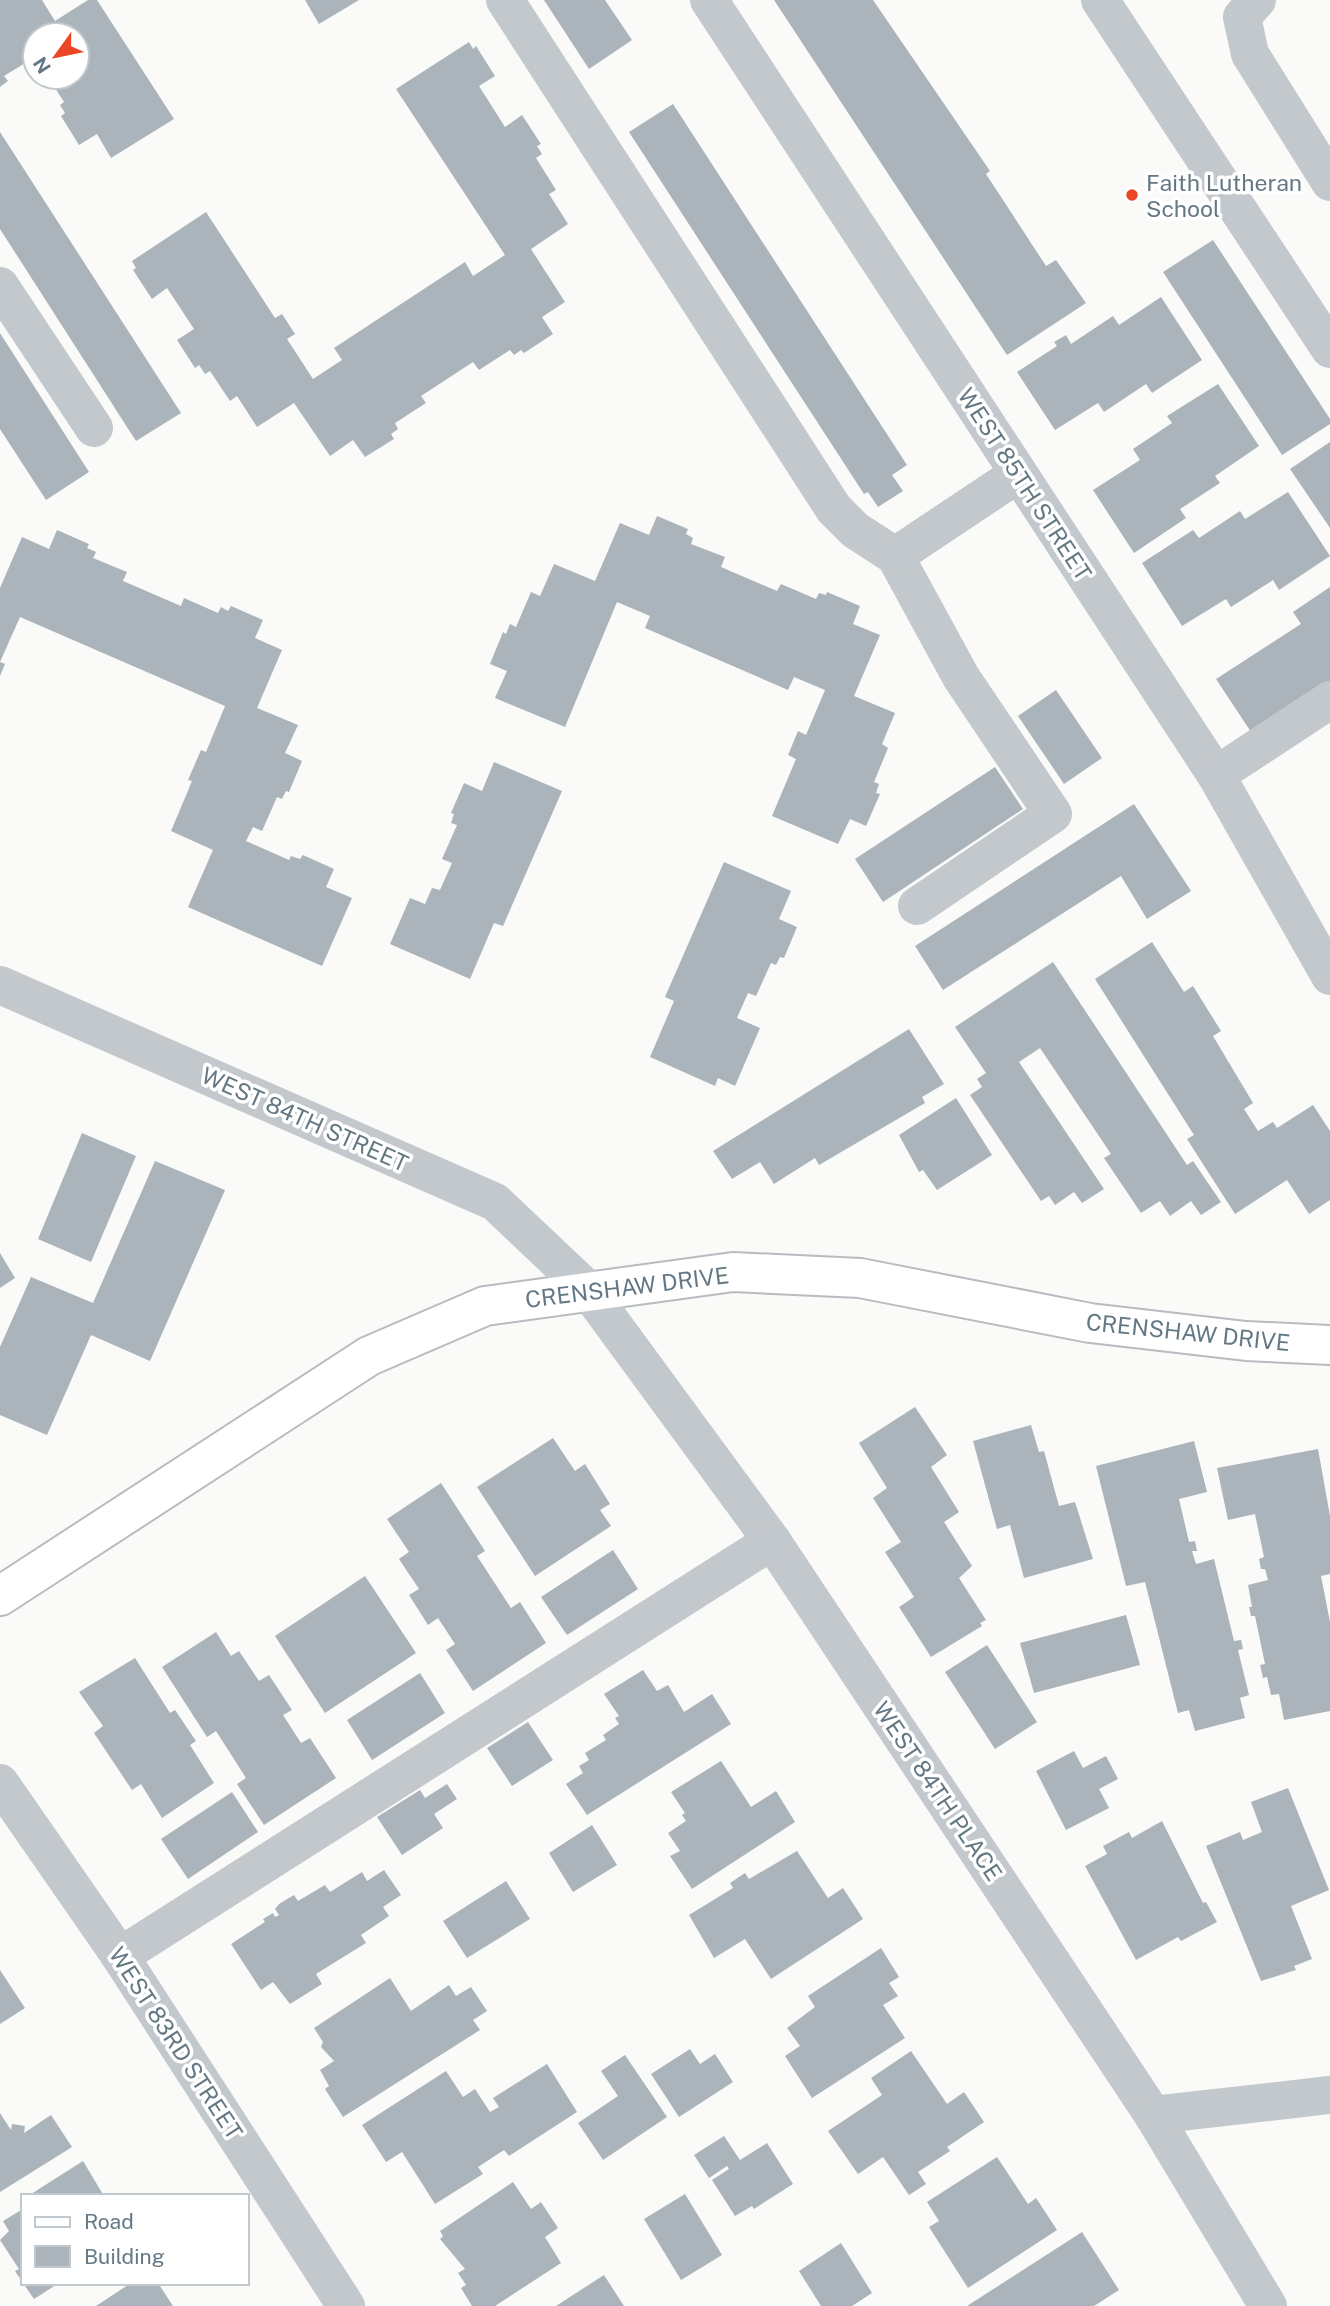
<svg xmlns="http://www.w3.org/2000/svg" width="1330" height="2306" viewBox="0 0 1330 2306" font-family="'Public Sans',sans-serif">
	<rect width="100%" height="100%" fill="#fafaf8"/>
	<g fill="#aab4ba">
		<path d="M0,0h42l13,21 33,-21h9l77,119 -63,39 -14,-24 -18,11 -18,-29 4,-3 -5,-8 4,-3 -16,-25h29v-42h-42v11l-5,4 5,7 -31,19 4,5 -8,6z"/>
		<path d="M305,0h54l-40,24z"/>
		<path d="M544,0h61l27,40 -43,29z"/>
		<path d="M774,0h99l117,171 -4,3 60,92 10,-6 30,43 -79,52z"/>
		<path d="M469,42l4,7 3,-3 19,30 -16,10 26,41 17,-12 19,29 -4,2 5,8 -6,4 20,32 -7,4 19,30 -37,25 34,53 -23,15 11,17 -29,19 -3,-3 -7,5 -4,-5 -31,20 -6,-8 -52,34 5,7 -31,20 3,6 -7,5 3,5 -29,18 -12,-17 -23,16 -36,-53 -37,24 -20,-31 -7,5 -20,-30 -5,3 -6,-9 -4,3 -18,-28 17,-11 -27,-41 -15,11 -19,-29 3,-2 -4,-7 74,-49 69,106 7,-4 13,20 -8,5 26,40 29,-19 -8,-12 131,-86 8,14 32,-21 -109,-166z"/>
		<path d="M673,104l234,361 -15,10 11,16 -25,16 -10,-15 -4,2 -235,-362z"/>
		<path d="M0,132l181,281 -45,28 -136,-212z"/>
		<path d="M1213,240l117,179v5l-48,31 -119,-183z"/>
		<path d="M1161,297l41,63 -50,33 -6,-9 -42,28 -6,-9 -43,27 -38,-58 40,-26 -3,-4 12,-7 5,9 42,-28 6,9z"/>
		<path d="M0,333l89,139 -43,28 -46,-71z"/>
		<path d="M1218,384l41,62 -44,30 5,7 -40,26 6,9 -52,35 -41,-63 47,-30 -7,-11 39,-26 -5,-7z"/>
		<path d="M1330,442v86l-40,-59z"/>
		<path d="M1288,492l42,64 -51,34 -6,-10 -42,27 -5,-8 -44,27 -40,-63 51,-33 6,8 41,-27 5,8z"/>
		<path d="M657,516l31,13 -2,5 7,4 -2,6 34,13 -4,10 56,24 4,-7 35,15 3,-6 7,2 1,-3 33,14 -7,18 27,11 -26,61 41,17 -13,31 6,4 -14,34 5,2 -3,9 4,1 -14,32 -16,-7 -12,25 -66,-28 24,-57 -8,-4 10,-24 8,4 19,-45 -31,-13 -6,13 -143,-62 5,-12 -33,-14 -52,125 -70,-29 12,-27 -17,-7 13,-32 3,2 4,-10 6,3 15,-35 9,4 14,-32 41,17 25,-58 29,12z"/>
		<path d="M57,530l32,14 -2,4 9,4 -3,6 34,14 -4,9 58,25 3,-8 34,15 3,-6 7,4 3,-5 32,14 -8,18 27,12 -25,58 41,17 -13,28 17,8 -13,31 -3,-1 -4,8 -5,-2 -15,34 -9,-4 -7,14 43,19 2,-4 9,3 3,-4 31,14 -8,18 26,11 -30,68 -134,-59 25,-57 -42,-19 21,-50 -4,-1 13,-30 5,2 19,-46 -205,-89 -20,45 5,2 -5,12v-88l22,-51 27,12z"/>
		<path d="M1330,587v95l-79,50 -35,-53 85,-55 -8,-12z"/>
		<path d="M1056,690l46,68 -38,26 -46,-68z"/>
		<path d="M494,762l68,29 -59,135 -9,-3 -24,56 -80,-35 20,-46 15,6 7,-16 8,2 12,-27 -10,-4 15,-34 -6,-2 3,-9 -3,-1 13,-30 18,8z"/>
		<path d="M995,767l28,42 -140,93 -28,-43z"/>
		<path d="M1134,804l57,87 -44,28 -26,-43 -178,114 -28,-44z"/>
		<path d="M724,862l67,29 -12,28 18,8 -13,31 -4,-1 -4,8 -5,-2 -15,33 -8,-3 -11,25 23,10 -25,58 -17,-8 -3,8 -65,-29 24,-56 -9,-4z"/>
		<path d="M1152,942l32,50 9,-6 28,45 -8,5 40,67 -9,6 14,22 15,-9 4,6 36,-23 17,26v69l-21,14 -22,-34 -52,34 -48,-75 7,-4 -99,-156z"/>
		<path d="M1053,962l134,203 6,-4 28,41 -20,13 -10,-14 -21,15 -10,-15 -19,12 -37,-55 7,-4 -71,-106 -21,14 85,127 -22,14 -8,-11 -19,13 -6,-9 -8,5 -71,-106 12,-8 -5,-8 9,-6 -31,-46z"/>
		<path d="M909,1029l35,55 -22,13 3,6 -106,62 -4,-7 -41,26 -14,-22 -28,17 -19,-28z"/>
		<path d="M956,1098l36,57 -55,35 -14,-20 -4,2 -20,-37z"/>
		<path d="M82,1133l54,23 -45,106 -53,-23z"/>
		<path d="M155,1161l70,29 -75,171 -59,-26 -44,100 -47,-20v-68l31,-70 62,26z"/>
		<path d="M0,1253l15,25 -15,10z"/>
		<path d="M915,1407l32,48 -16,12 28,45 -15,10 28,44 -13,12 27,42 -6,3 2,3 -51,31 -32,-50 15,-10 -29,-45 16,-10 -28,-44 14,-10 -28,-45z"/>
		<path d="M1031,1425l8,27 5,-1 15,55 16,-4 18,57 -69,19 -14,-53 -13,4 -24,-88z"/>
		<path d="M553,1438l22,33 10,-7 25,40 -10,6 11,16 -76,50 -58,-89z"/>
		<path d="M1194,1441l13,51 -28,7 10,43 6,-1 2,10h-5l4,13 18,-5 20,82 7,-1 2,9 -5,1 11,45 -9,3 5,20 -50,13 -6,-21 -11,3 -33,-131 -19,4 -30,-120z"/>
		<path d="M1318,1449l12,67v58l-9,2 9,46v89l-46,9 -5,-26 -8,1 -4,-18 -4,1 -3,-13 5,-1 -10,-48h-4l-2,-9h3l-4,-22 20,-5 -3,-11h-4l-2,-10 5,-2 -9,-43 -27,6 -11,-52z"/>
		<path d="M441,1483l44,68 -8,5 34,52 9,-6 26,41 -73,48 -27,-41 9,-6 -17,-26 -10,7 -19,-30 10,-6 -20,-30 10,-7 -22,-33z"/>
		<path d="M613,1550l25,39 -71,46 -26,-38z"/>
		<path d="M365,1576l51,77 -91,60 -50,-77z"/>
		<path d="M1126,1615l14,50 -106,28 -14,-50z"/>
		<path d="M216,1632l15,24 8,-5 20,30 10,-6 23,35 -9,5 18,28 9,-5 26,40 -72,47 -27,-41 9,-6 -30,-47 -9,6 -45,-70z"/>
		<path d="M987,1645l50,77 -42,27 -50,-77z"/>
		<path d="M135,1658l35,55 5,-3 21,31 -6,4 24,38 -52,35 -21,-34 -9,6 -38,-57 9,-7 -24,-34z"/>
		<path d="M643,1670l14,21 11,-6 16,27 28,-18 19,30 -144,91 -21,-31 17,-11 -4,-7 10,-6 -4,-7 21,-13 -3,-5 16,-11 -4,-6 4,-2 -15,-22z"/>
		<path d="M420,1673l25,40 -73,47 -25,-40z"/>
		<path d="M528,1722l25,38 -41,26 -25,-38z"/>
		<path d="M1074,1751l9,17 23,-12 12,23 -19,10 10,19 -43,22 -30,-59z"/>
		<path d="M721,1761l30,46 25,-16 19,31 -103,67 -22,-33 10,-5 -12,-18 18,-12 -4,-6 3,-2 -14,-21z"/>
		<path d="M447,1784l10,15 -23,15 9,14 -41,27 -25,-38 43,-27 5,8z"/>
		<path d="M1288,1788l41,102 -38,16 21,53 -18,7 2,4 -35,11 -55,-135 34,-14 3,8 19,-8 -11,-30z"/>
		<path d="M232,1792l26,40 -70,47 -27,-40z"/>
		<path d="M1162,1821l41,82 3,-1 11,20 -36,19 -3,-4 -42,23 -51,-94 22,-12 -4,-8 26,-14 3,6z"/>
		<path d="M592,1825l25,40 -44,27 -24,-39z"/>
		<path d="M797,1851l31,47 15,-10 20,31 -92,60 -26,-40 -31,19 -25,-43 44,-27 -3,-5 15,-10 4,6z"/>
		<path d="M384,1870l17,25 -18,12 6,9 -28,19 5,8 -50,31 6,10 -32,20 -17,-22 -12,8 -30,-46 34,-22 -2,-3 10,-6 2,4 4,-2 -4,-6 4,-5 15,-9 4,6 27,-16 5,7 32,-20 5,9z"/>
		<path d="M506,1881l24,38 -63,39 -24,-37z"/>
		<path d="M881,1948l18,29 -10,6 9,13 -15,9 22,33 -93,60 -27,-42 15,-10 -13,-18 28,-21 -7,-11z"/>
		<path d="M0,1970l25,38 -25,16z"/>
		<path d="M390,1978l21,33 38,-26 7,11 15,-9 16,24 -14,9 7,10 -137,87 -18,-28 4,-3 -9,-16 14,-9 -13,-14 2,-5 -9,-14z"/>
		<path d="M690,2049l10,15 15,-10 18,28 -54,35 -28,-43z"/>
		<path d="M911,2051l36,53 17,-12 20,30 -37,25 3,4 -32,21 8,12 -17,11 -26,-38 -25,17 -30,-43 54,-36 -11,-17z"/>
		<path d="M625,2055l42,62 -64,43 -25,-37 40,-27 -17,-25z"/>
		<path d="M547,2064l30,48 -68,44 -5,-6 -26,17 5,7 -48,30 -33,-52 -16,10 -24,-37 84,-54 17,26 12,-8 15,23 9,-5 -6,-9z"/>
		<path d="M0,2113l11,17 1,-6 13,2 -1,7 27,-18 21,32 -72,45z"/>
		<path d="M724,2136l16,24 27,-17 26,41 -39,25 -2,-3 -17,10 -23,-36 17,-11 -2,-3 -18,12 -15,-23z"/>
		<path d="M997,2157l31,47 8,-6 21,32 -89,58 -39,-61 10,-6 -12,-19z"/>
		<path d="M83,2161l21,35h-76z"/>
		<path d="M513,2182l18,27 10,-7 17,26 -13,9 16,26 -66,43h-23l-11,-18 5,-3 -8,-12 7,-4 -25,-30 3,-3 -3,-5z"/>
		<path d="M685,2194l37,61 -41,25 -37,-61z"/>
		<path d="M23,2209v74l-8,-12 4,-2 -19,-29 9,-9 -6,-10z"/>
		<path d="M1082,2232l37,58 -25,16h-127z"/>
		<path d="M841,2243l31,50 -20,13h-31l-22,-35z"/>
		<path d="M604,2275l20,31h-68z"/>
		<path d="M23,2283h36l-25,16z"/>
		<path d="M131,2283h27l15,23h-77z"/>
	</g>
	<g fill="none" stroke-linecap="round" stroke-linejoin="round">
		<defs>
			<path id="major" d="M0,1596l369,-240 116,-50 248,-34 127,6 230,45 156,18 84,4"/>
		</defs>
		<use href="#major" stroke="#b6bcc0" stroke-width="42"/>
		<g stroke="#c3c8cc" stroke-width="38">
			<path d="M505,0l329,509 21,21 40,26 66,121 92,137 -136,92"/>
			<path d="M709,0l507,775 114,201"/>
			<path d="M1100,0l230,349"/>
			<path d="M1257,0l-15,17 8,37 80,128"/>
			<path d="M0,286l94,142"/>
			<path d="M895,556l123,-82"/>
			<path d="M1216,775l114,-75"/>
			<path d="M0,985l495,217 92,87 185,252 381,574 115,191"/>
			<path d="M0,1783l120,173 226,350"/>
			<path d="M120,1956l652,-415"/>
			<path d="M1153,2115l177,-20"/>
		</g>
		<use href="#major" stroke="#fff" stroke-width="38"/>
	</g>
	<circle fill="#eb4626" stroke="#fff" stroke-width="2.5" cx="1132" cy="195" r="7"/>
	<g text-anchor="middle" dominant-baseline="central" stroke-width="7" stroke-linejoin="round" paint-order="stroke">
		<g font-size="23" fill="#647884" stroke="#fff" text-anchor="start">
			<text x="1146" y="182">Faith Lutheran<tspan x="1146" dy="26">School</tspan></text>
		</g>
		<g font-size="23" fill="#647884" stroke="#fff">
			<text transform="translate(1025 484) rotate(57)">WEST 85TH STREET</text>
			<text transform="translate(305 1119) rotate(24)">WEST 84TH STREET</text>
			<text transform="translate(627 1287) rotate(-7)">CRENSHAW DRIVE</text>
			<text transform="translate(1188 1332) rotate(6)">CRENSHAW DRIVE</text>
			<text transform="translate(938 1791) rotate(56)">WEST 84TH PLACE</text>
			<text transform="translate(176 2043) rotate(57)">WEST 83RD STREET</text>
		</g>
	</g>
	<rect x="21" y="2194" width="228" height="91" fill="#ffffff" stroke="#c1c9ce" stroke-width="2"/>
	<rect x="35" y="2217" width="35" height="10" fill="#ffffff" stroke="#c1c9ce" stroke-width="2"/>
	<text x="84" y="2229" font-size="21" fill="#647884">Road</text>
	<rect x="35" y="2246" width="35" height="21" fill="#aab4ba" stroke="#c1c9ce" stroke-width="2"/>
	<text x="84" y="2264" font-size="21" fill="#647884">Building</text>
	<g transform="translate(56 56) rotate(237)"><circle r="33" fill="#ffffff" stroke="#c1c9ce" stroke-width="2"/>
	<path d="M0-5L12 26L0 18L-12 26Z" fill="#eb4626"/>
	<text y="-10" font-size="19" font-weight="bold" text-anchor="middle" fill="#647884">N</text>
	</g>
</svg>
